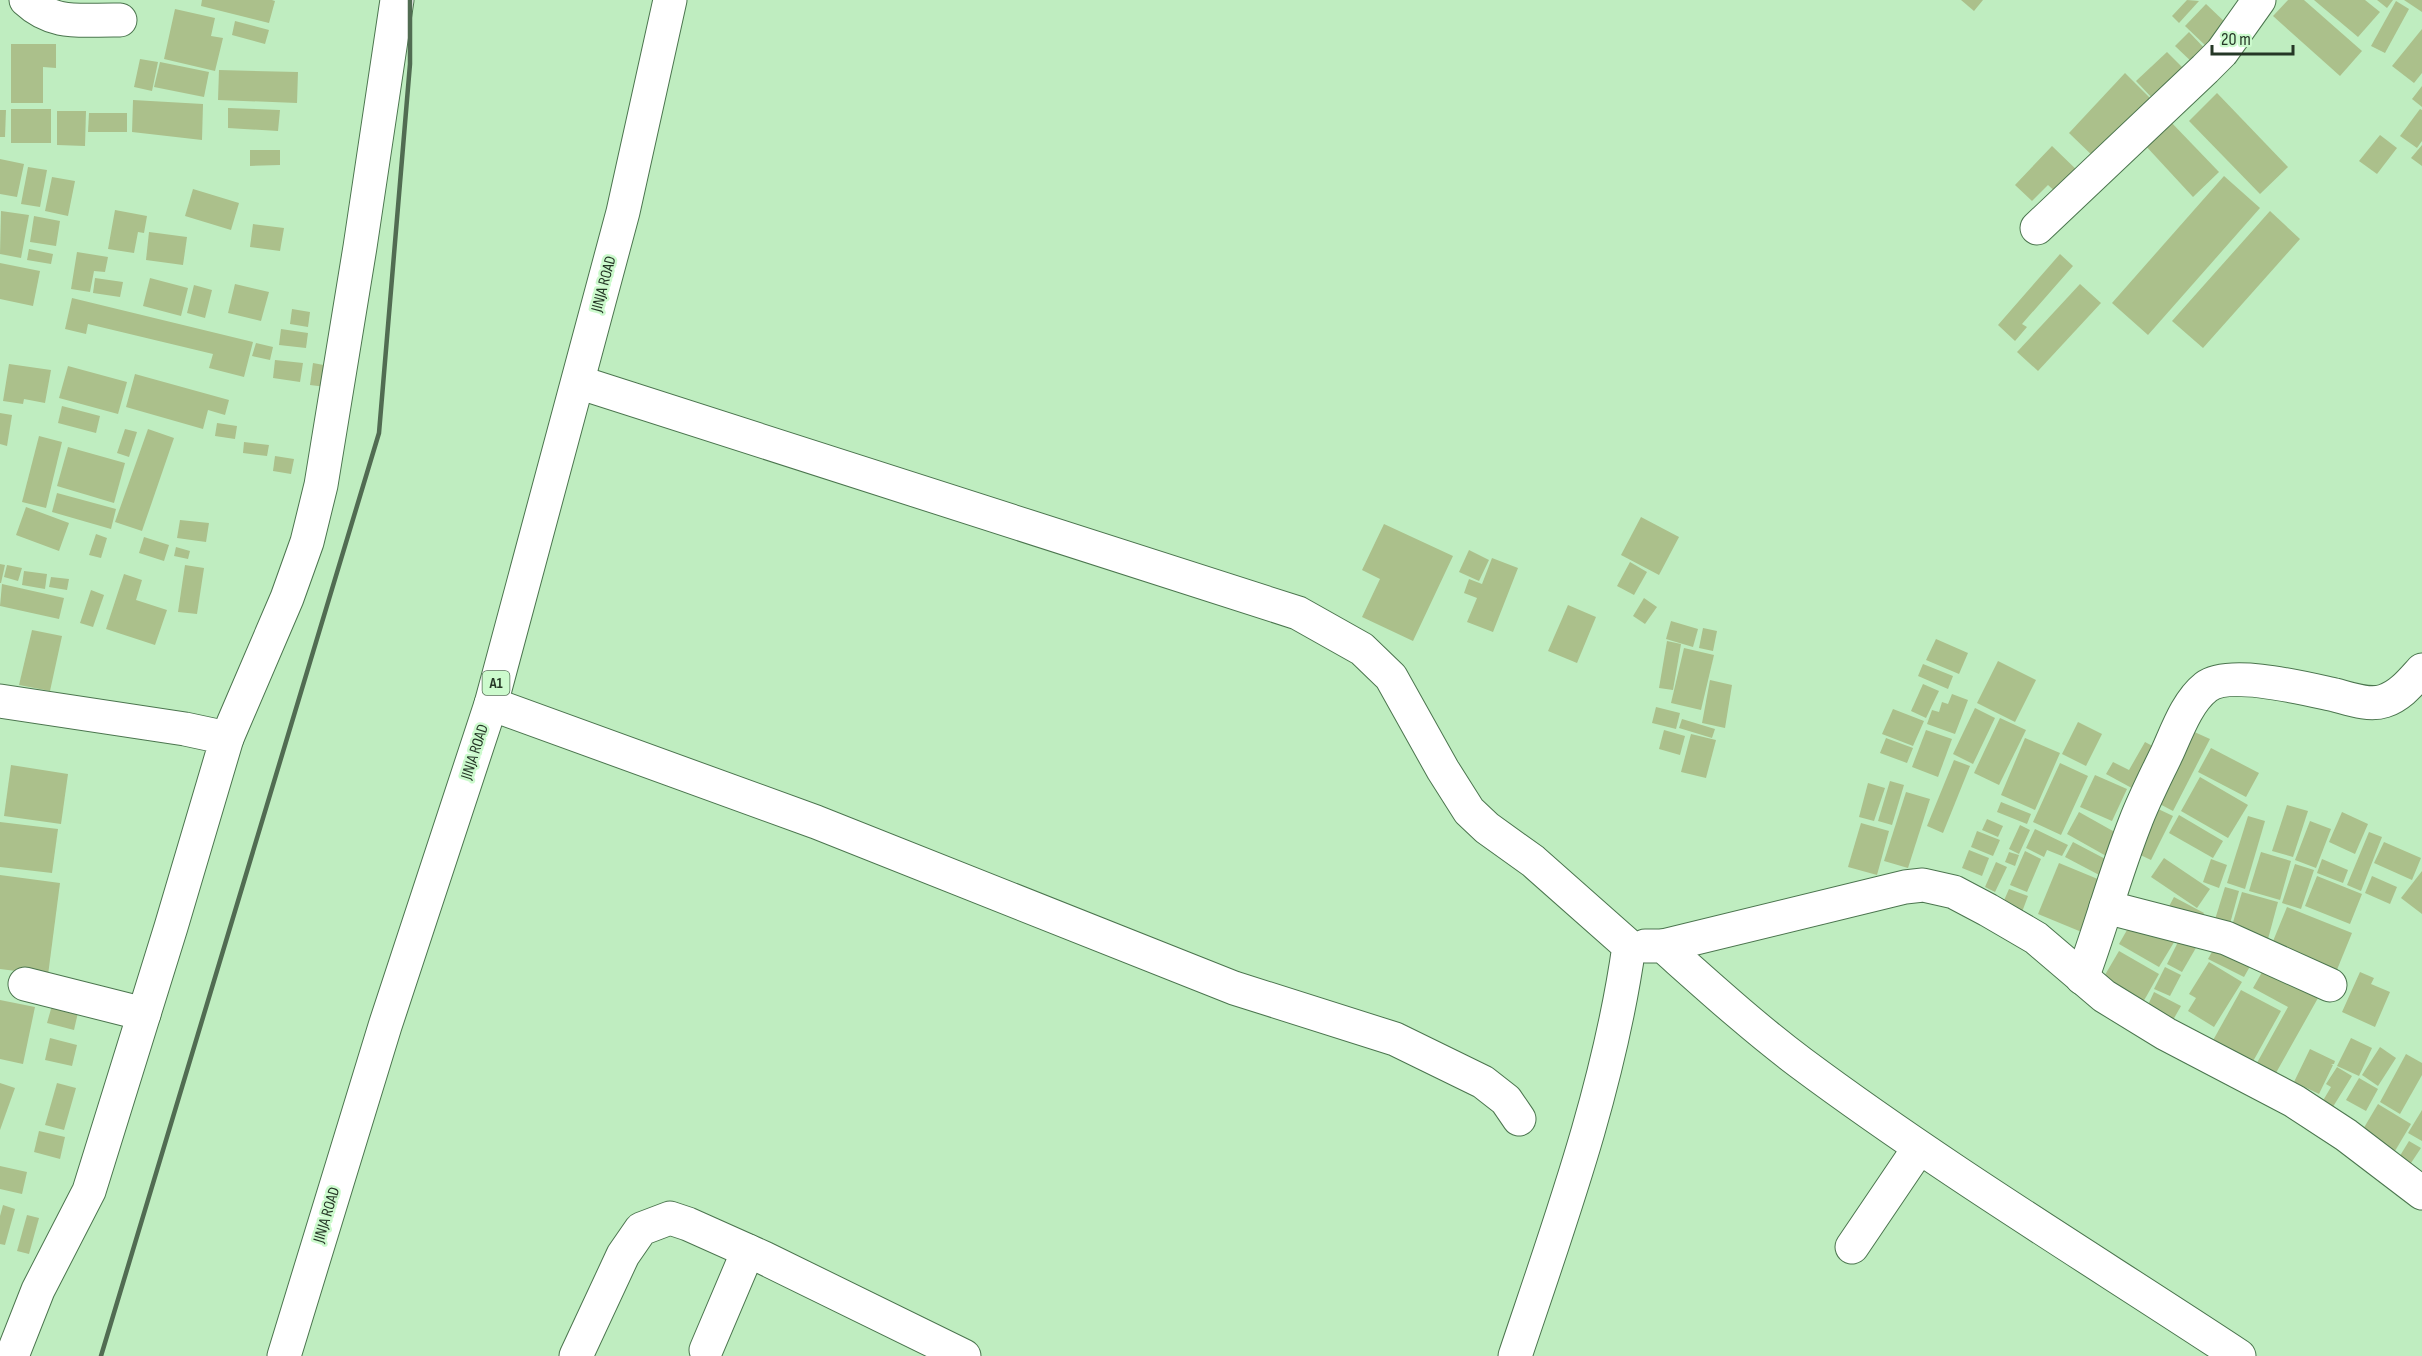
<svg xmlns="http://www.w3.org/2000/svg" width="2422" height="1356" viewBox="0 0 2422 1356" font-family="'Sofia Sans Condensed',sans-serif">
	<rect width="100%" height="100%" fill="#bfedc0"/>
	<g fill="#abc08b">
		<path d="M202,0h70l3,1 -6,22 -68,-17z"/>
		<path d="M1961,0h22l-9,11z"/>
		<path d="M2187,0l12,1 -20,22 -7,-7z"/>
		<path d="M2288,0h16l58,51 -22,25 -67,-60z"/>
		<path d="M2314,0h51l15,12 -22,25z"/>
		<path d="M2377,0h16l-6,8z"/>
		<path d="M2404,0h18v12z"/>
		<path d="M2396,1l13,8 -24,44 -14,-7z"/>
		<path d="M2206,4l22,21 -21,22 -22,-21z"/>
		<path d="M175,9l40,9 -4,18 12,2 -8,33 -51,-12z"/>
		<path d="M235,21l34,9 -4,14 -33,-9z"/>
		<path d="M2422,29v44l-8,10 -22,-17z"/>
		<path d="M2189,32l19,20 -13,13 -20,-19z"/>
		<path d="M11,44h45v24l-13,-1v36h-32z"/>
		<path d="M2167,52l17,17 -31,30 -17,-18z"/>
		<path d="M140,59l18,3 -6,29 -18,-4z"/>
		<path d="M160,62l49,10 -5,25 -50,-10z"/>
		<path d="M219,70l79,2 -1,31 -79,-3z"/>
		<path d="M2125,73l29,29 -56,59 -29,-28z"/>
		<path d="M2422,86v21l-10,-8z"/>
		<path d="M2217,93l71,74 -28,27 -71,-73z"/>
		<path d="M133,100l70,4 -1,36 -70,-8z"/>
		<path d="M228,108l52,2 -2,21 -50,-3z"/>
		<rect x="11" y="109" width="40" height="34"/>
		<path d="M2420,109l2,1v31l-5,7 -17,-12z"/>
		<path d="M0,110h6l-1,27h-5z"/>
		<path d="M57,111h29l-1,35 -28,-1z"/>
		<path d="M89,113h38v19h-39z"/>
		<path d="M2169,120l50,52 -26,25 -49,-53z"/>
		<path d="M2380,135l17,13 -20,26 -18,-13z"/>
		<path d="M2422,145v21l-11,-8z"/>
		<path d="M2052,146l30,29 -21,22 -13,-12 -16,16 -17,-16z"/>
		<path d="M250,150h30v15l-30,1z"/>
		<path d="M0,159l24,5 -7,33 -17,-3z"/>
		<path d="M28,167l19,3 -7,37 -19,-3z"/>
		<path d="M2224,176l36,32 -112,127 -36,-32z"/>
		<path d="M52,177l23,4 -7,35 -23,-5z"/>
		<path d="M193,189l46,14 -8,27 -46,-14z"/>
		<path d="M115,210l32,6 -3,17 -6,-1 -4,21 -26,-4z"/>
		<path d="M1,211l28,4 -8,43 -21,-4z"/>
		<path d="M2270,211l30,28 -97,109 -31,-27z"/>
		<path d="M34,216l26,5 -4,25 -26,-4z"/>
		<path d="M253,224l31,4 -4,23 -30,-4z"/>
		<path d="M149,232l38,5 -4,28 -37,-5z"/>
		<path d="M29,249l24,5 -2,10 -24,-4z"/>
		<path d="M77,252l31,5 -3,15 -11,-1 -4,21 -19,-3z"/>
		<path d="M2060,254l13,12 -51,58 5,3 -12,14 -17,-16z"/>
		<path d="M0,263l40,8 -7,35 -33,-7z"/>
		<path d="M95,278l28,4 -3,15 -27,-4z"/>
		<path d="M150,278l38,10 -7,28 -38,-10z"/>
		<path d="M235,284l34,8 -8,29 -33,-8z"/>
		<path d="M2080,284l21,19 -63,68 -21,-19z"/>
		<path d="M194,285l18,5 -7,28 -18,-5z"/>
		<path d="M72,298l181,44 -9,35 -35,-9 4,-14 -125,-30 -2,10 -21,-5z"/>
		<path d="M292,309l18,3 -2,15 -18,-3z"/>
		<path d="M281,329l27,4 -2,15 -27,-3z"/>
		<path d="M256,343l17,4 -3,13 -18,-4z"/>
		<path d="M275,360l28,3 -3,19 -27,-4z"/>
		<path d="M313,363l16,3 -3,21 -16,-2z"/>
		<path d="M9,364l42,6 -6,33 -21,-4 -1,5 -20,-3z"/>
		<path d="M68,366l59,16 -9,32 -59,-16z"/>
		<path d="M135,374l94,26 -4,15 -17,-5 -5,19 -77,-22z"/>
		<path d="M62,406l38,10 -4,17 -38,-10z"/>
		<path d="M0,413l12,2 -5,31 -7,-2z"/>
		<path d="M217,423l20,3 -2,13 -20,-3z"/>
		<path d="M125,429l12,3 -8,25 -12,-4z"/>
		<path d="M148,429l26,9 -32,93 -27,-9z"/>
		<path d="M39,436l23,6 -16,66 -24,-6z"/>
		<path d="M244,442l25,3 -2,11 -24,-3z"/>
		<path d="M68,447l57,16 -11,40 -57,-17z"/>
		<path d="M275,456l19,3 -3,15 -18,-3z"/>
		<path d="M57,493l59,16 -5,20 -59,-17z"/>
		<path d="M26,507l43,16 -10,28 -43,-16z"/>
		<path d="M1641,517l38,20 -20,38 -38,-20z"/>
		<path d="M180,520l29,3 -3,19 -29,-4z"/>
		<path d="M1384,524l69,32 -40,85 -51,-24 18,-38 -18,-9z"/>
		<path d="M96,534l11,4 -6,20 -12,-3z"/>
		<path d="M144,537l25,8 -5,16 -25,-8z"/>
		<path d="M176,547l14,4 -2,8 -14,-3z"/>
		<path d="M1469,550l20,10 -10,21 -20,-9z"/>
		<path d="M1492,558l26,10 -25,64 -26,-10 10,-24 -13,-5 5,-14 13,5z"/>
		<path d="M1630,562l17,10 -13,23 -17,-9z"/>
		<path d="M0,564l5,1 -4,18h-1z"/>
		<path d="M7,565l15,3 -4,13 -14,-4z"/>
		<path d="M185,565l19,3 -7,46 -19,-2z"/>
		<path d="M24,571l23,3 -2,15 -23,-4z"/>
		<path d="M124,574l18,6 -6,20 31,10 -12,35 -49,-16z"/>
		<path d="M51,577l18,2 -2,11 -18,-3z"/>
		<path d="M2,584l62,14 -5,21 -59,-13z"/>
		<path d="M91,590l13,5 -11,32 -13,-4z"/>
		<path d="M1644,598l13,9 -12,17 -12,-8z"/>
		<path d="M1568,605l28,12 -19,46 -29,-12z"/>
		<path d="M1671,621l27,8 -5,18 -27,-8z"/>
		<path d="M1703,628l14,3 -4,20 -14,-3z"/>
		<path d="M32,630l30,6 -12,55 -31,-6z"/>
		<path d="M1936,639l32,14 -9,21 -33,-14z"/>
		<path d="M1667,641l14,3 -8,46 -14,-2z"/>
		<path d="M1684,648l30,7 -13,55 -30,-7z"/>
		<path d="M1998,661l38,19 -21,42 -38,-19z"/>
		<path d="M1923,664l30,12 -5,13 -30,-13z"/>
		<path d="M1710,680l22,5 -7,43 -23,-5z"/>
		<path d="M1923,684l16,7 -13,27 -15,-7z"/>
		<path d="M1952,694l16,6 -13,34 -28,-10 5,-14 7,2 3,-10 6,2z"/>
		<path d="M1656,707l24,6 -4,16 -24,-6z"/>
		<path d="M1975,708l20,10 -22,46 -20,-10z"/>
		<path d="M1893,709l31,12 -11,25 -31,-12z"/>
		<path d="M2000,718l26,12 -27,55 -25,-12z"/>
		<path d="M1682,719l33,10 -3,9 -33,-10z"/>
		<path d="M2078,722l24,12 -16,32 -24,-12z"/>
		<path d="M1664,730l21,6 -5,19 -21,-6z"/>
		<path d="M1926,730l26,9 -14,38 -26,-10z"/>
		<path d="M2190,730l20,9 -37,72 -19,-10z"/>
		<path d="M1691,734l25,6 -10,38 -25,-6z"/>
		<path d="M1886,738l27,10 -6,15 -27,-10z"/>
		<path d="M2025,738l35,15 -25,57 -34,-15z"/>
		<path d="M2145,742l17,9 -23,41 -33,-18 7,-12 16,8z"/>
		<path d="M2211,748l48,25 -13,24 -48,-25z"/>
		<path d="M1954,760l16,6 -27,67 -16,-7z"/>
		<path d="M2060,763l28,13 -27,59 -28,-13z"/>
		<path d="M11,765l57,9 -7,50 -57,-8z"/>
		<path d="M2095,775l32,14 -15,32 -32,-14z"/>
		<path d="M2200,777l48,28 -20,33 -47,-27z"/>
		<path d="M1890,781l14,4 -12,40 -14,-4z"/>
		<path d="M1868,783l17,5 -11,33 -15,-4z"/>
		<path d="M1906,792l24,7 -22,69 -24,-7z"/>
		<path d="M2001,802l30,12 -4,10 -30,-12z"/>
		<path d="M2287,805l21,6 -15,46 -21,-6z"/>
		<path d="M2154,807l19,9 -22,44 -19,-9z"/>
		<path d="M2079,812l41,23 -12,22 -41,-23z"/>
		<path d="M2342,812l26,12 -13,30 -26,-12z"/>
		<path d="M2179,815l44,26 -10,17 -44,-25z"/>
		<path d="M2248,816l17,5 -20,68 -18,-6z"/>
		<path d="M1987,819l16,7 -5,11 -16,-7z"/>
		<path d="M2310,821l21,8 -15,39 -21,-8z"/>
		<path d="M0,822l58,7 -6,44 -52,-6z"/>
		<path d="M1861,823l28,8 -12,44 -29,-8z"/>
		<path d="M2020,825l10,5 -11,24 -10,-5z"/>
		<path d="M2035,829l33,16 -6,11 -15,-6 -3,7 -18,-9z"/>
		<path d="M1977,831l23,9 -7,16 -22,-9z"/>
		<path d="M2369,832l13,5 -21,54 -14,-6z"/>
		<path d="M2073,842l40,21 -8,15 -40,-21z"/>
		<path d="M2384,842l37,16 -9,22 -38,-17z"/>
		<path d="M1969,850l20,8 -7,18 -20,-8z"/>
		<path d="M2025,851l16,8 -14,33 -17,-7z"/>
		<path d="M2009,852l10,3 -4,11 -10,-4z"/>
		<path d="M2261,852l30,9 -11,39 -31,-9z"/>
		<path d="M2164,858l46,31 -13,19 -46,-31z"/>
		<path d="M2211,859l16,6 -8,23 -16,-6z"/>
		<path d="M2322,859l26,11 -5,13 -26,-10z"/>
		<path d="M1996,862l11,5 -12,25 -10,-5z"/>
		<path d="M2059,863l46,19 -21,51 -46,-19z"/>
		<path d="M2295,864l19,6 -13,39 -19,-6z"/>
		<path d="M2422,871v43l-21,-16z"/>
		<path d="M0,875l60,8 -12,92 -48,-6z"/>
		<path d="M2317,876l45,18 -12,30 -45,-18z"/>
		<path d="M2372,876l25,11 -7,17 -25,-11z"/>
		<path d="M2225,887l14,4 -11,40 -15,-5z"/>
		<path d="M2009,889l19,7 -6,16 -20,-7z"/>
		<path d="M2242,892l36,10 -10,37 -37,-10z"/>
		<path d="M2174,897l30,16 -8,15 -30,-16z"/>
		<path d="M2287,907l65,26 -18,44 -65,-26z"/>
		<path d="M2131,923l45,16 -17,28 -40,-23z"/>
		<path d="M2180,938l17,8 -15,26 -15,-8z"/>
		<path d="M2217,943l36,18 -9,16 -36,-18z"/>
		<path d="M2119,951l40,23 -17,30 -40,-24z"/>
		<path d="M2209,962l33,20 -28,45 -26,-16 8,-13 -7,-4z"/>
		<path d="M2165,967l16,8 -11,21 -16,-7z"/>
		<path d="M2265,967l53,31 -46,82 -19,-10 35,-63 -35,-19z"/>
		<path d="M2360,972l14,6 -3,6 19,8 -15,35 -33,-15z"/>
		<path d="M2241,990l40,21 -30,54 -40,-21z"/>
		<path d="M2154,992l27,14 -8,14 -26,-13z"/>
		<path d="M0,1000l35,7 -12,57 -23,-5z"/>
		<path d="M53,1002l26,6 -5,22 -27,-7z"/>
		<path d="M50,1038l27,7 -5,21 -27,-6z"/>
		<path d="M2351,1038l21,10 -13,28 -22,-10z"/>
		<path d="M2380,1047l16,11 -18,28 -16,-11z"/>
		<path d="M2310,1049l25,12 -1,3h-3l2,1 -14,29 -25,-12z"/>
		<path d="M2406,1054l16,9v12l-22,39 -20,-12z"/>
		<path d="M2337,1067l15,9 -21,34 -10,-6 10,-17 -5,-3z"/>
		<path d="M2359,1078l19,11 -12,22 -20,-11z"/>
		<path d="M0,1083l15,5 -15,42z"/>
		<path d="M57,1083l19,5 -12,42 -19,-5z"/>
		<path d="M2378,1104l33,20 -16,27 -33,-20z"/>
		<path d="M2422,1110v31l-14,-8z"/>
		<path d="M39,1131l26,6 -5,22 -26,-7z"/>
		<path d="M2409,1141l12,7 -12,18 -11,-7z"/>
		<path d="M0,1166l27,6 -5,22 -22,-5z"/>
		<path d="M3,1205l12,4 -10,36 -5,-1v-28z"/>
		<path d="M27,1215l12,3 -10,36 -12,-3z"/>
	</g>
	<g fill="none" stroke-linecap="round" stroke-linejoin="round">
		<defs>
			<g id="minor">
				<path d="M26,0c29,27 57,19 94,20"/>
				<path d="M2037,228l168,-159 17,-17 37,-52"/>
				<path d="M578,382l720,231 64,36 29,28 52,93 26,41 18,17 46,33 96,85c-20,142 -69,276 -114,410"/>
				<path d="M0,701l185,28 42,9 -56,189 -82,264 -51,99 -26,66"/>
				<path d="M491,704l325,118 418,166 161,51 88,43 23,18 13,19"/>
				<path d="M227,738l60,-140 20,-56 14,-57 39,-238 37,-247"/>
				<path d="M2106,907l120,31 104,47"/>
				<path d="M1645,946h18c45,40 90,81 138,117 141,105 291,196 438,293"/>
				<path d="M1663,946l242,-59 18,-2 31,7 34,18 48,28 68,58 62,38 128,67 52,34 76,58"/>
				<path d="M2082,978c19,-51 33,-104 53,-155 9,-24 21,-47 32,-70 10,-22 20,-51 39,-66 23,-18 101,2 129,8 15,4 34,11 49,6 16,-5 27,-19 38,-31"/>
				<path d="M25,984l119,30"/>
				<path d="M1852,1247l67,-99"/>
				<path d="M706,1350l42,-99"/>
				<path d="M576,1356l47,-101 18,-26 29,-11 18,6 76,34 200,98"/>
			</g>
			<path id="highway" d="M284,1356l101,-330 106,-322 132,-492 47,-212"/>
		</defs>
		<use href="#minor" stroke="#4b754e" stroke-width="35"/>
		<use href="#highway" stroke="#4b754e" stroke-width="35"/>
		<use href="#minor" stroke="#fff" stroke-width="33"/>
		<use href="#highway" stroke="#fff" stroke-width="33"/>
		<path stroke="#516c52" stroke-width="4.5" d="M101,1356l278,-923 31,-369v-64"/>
	</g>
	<g text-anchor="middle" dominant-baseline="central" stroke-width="5" stroke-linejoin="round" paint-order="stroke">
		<rect fill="#ccfacd" stroke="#577258" stroke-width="1.5" x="482.5" y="671" width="27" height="24" rx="4.5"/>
		<g font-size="15" font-weight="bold" fill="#253726">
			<text x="496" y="683">A1</text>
		</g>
		<g font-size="16" fill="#253726" stroke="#ccfacd">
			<text transform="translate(604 284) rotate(-75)">JINJA ROAD</text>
			<text transform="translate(475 752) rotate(-72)">JINJA ROAD</text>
			<text transform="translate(327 1215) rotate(-73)">JINJA ROAD</text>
		</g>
	</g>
	<path d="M2212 45v9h81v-9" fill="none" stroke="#253726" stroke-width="3"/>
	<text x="2221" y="45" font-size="18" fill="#253726" stroke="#ccfacd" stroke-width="4.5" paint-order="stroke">20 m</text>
</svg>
